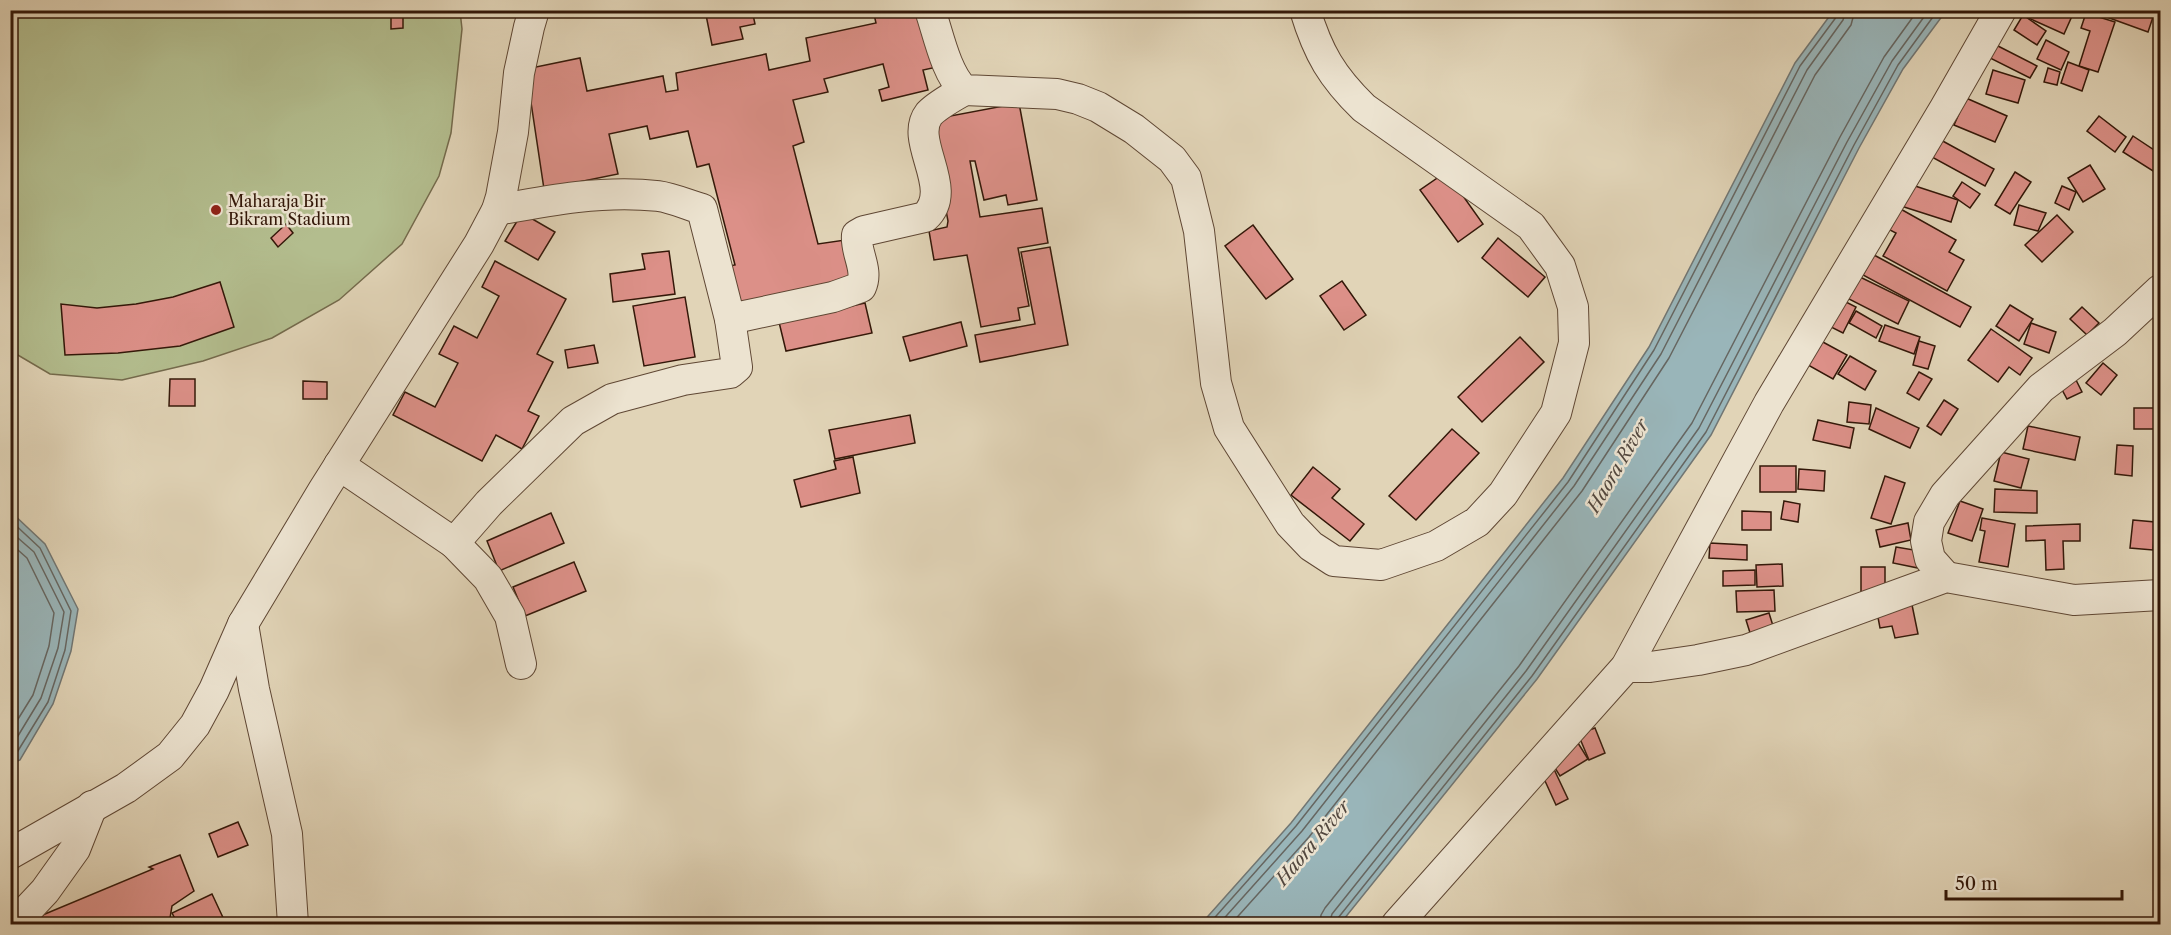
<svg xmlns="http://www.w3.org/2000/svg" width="2171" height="935" viewBox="0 0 2171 935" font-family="'Libre Caslon Text',serif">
	<rect width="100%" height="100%" fill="#e1d4b7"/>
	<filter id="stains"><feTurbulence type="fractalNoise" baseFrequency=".00333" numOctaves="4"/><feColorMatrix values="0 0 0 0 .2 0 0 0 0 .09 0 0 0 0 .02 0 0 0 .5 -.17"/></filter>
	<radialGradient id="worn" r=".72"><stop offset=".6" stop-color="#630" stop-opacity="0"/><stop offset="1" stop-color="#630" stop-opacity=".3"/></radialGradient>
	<path fill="#b3bd8e" stroke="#746a4c" stroke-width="1.5" d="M11,11h449l2,18 -11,104 -12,43 -37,68 -63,56 -67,38 -69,23 -81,19 -72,-6 -39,-23z"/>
	<g fill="#99b5b9" stroke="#717673" stroke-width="1.5">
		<path d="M1834,10l112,1 -43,58 -44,79 -148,287 -174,244 -197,245h-139l90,-101 272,-345 86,-131 146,-284z"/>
		<path d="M11,512l34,32 33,65 -7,42 -18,53 -33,56 -9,4z"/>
	</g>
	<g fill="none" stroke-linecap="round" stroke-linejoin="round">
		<g stroke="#666661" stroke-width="1.5">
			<path d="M10,520l30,28 31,63 -6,39 -17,52 -32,52 -6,4"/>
			<path d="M10,531l24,21 30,60 -6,36 -17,50 -31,51"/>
			<path d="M10,543l17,15 27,55 -5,33 -16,49 -23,37"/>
			<path d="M1209,924l87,-98 272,-344 86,-132 146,-284 37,-50 1,-6"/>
			<path d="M1219,924l83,-93 272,-345 87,-132 146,-284 36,-50 3,-10"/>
			<path d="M1231,924l78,-87 273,-346 87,-133 146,-283 36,-50 4,-15"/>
			<path d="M1320,924l1,-9 4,-7 194,-242 173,-243 148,-286 44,-80 34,-47"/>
			<path d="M1329,924l3,-10 194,-243 173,-243 148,-286 45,-81 37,-51"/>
			<path d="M1336,924l2,-6 194,-242 174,-244 148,-287 44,-80 40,-55"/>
		</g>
	</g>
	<g fill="#dc9088" stroke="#341809" stroke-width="1.5">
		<path d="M391,10h12v18l-12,1z"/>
		<path d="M705,10h47l3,14 -15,3 3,12 -31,6z"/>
		<path d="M873,10h47l17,57 -14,3 5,20 -46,11 -3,-11 10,-3 -6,-23 -59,15 4,13 -35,8 11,42 -11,4 25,98 27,-4 8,38 -123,30 -8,-41 13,-2 -26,-101 -12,3 -9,-36 -38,8 -3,-13 -38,8 9,40 -74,15 -18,-120 54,-11 7,33 76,-15 3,16 12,-2 -2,-17 90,-19 3,16 41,-9 -4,-23 70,-15z"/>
		<path d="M2027,10h32l13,6 -8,18 -40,-18z"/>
		<path d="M2145,10l9,4 -6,18 -58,-21z"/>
		<path d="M2086,13l29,9 -17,50 -19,-6 11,-35 -9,-3z"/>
		<path d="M2023,15l23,16 -9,14 -23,-15z"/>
		<path d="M2046,40l23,12 -8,18 -24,-11z"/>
		<path d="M1996,45l41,21 -7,12 -40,-20z"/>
		<path d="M2068,62l21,8 -7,21 -21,-8z"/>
		<path d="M2048,68l12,4 -3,13 -13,-3z"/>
		<path d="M1993,70l32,10 -7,23 -32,-9z"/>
		<path d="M1966,98l41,18 -12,26 -41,-17z"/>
		<path d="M1019,103l18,97 -29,5 -2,-10 -22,5 -9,-39h-5l10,56 62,-9 6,35 -30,5 11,58 -11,2 2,12 -39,7 -14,-72 -33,5 -5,-29 18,-4 1,-6 -19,-101z"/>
		<path d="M2099,116l27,21 -11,15 -28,-21z"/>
		<path d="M2133,136l27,18v5l-7,12 -30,-19z"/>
		<path d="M1939,139l55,30 -9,17 -55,-30z"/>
		<path d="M2090,165l15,24 -22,13 -15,-24z"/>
		<path d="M1446,172l37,52 -25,18 -38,-52z"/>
		<path d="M2015,172l16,10 -21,32 -15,-9z"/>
		<path d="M1962,182l18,12 -10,14 -17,-12z"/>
		<path d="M1909,184l49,16 -7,22 -50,-16z"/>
		<path d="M2062,186l14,6 -7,18 -14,-7z"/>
		<path d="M2019,205l27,8 -8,18 -24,-6z"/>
		<path d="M1897,207l59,33 -7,12 15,8 -17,31 -64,-35 13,-23 -10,-5z"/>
		<path d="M522,213l33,19 -17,28 -33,-19z"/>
		<path d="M2057,215l16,17 -31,30 -17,-17z"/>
		<path d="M286,224l7,9 -15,14 -7,-9z"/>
		<path d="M1253,225l40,54 -27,20 -41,-53z"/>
		<path d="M1498,238l47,39 -17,20 -46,-39z"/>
		<path d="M1050,247l18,98 -88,17 -5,-27 60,-11 -14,-72z"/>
		<path d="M669,251l6,43 -62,8 -3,-28 35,-5 -3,-15z"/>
		<path d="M1874,255l97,52 -11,20 -97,-52z"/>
		<path d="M495,261l71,38 -29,55 16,8 -25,49 11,5 -17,33 -26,-14 -14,26 -89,-46 12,-23 30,15 23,-44 -19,-9 15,-28 23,12 22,-42 -17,-9z"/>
		<path d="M1856,275l53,26 -11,23 -53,-27z"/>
		<path d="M1342,281l24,34 -22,15 -24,-34z"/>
		<path d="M220,282l14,45 -54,19 -62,7 -53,2 -4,-51 36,4 39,-4 37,-7z"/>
		<path d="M685,297l10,60 -51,9 -11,-60z"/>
		<path d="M1840,299l16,8 -13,26 -16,-8z"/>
		<path d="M865,303l7,30 -86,18 -7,-29z"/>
		<path d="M2010,305l23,14 -14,22 -23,-15z"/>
		<path d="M2082,307l17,16 -12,12 -17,-16z"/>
		<path d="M1856,311l26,15 -6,12 -27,-15z"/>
		<path d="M961,322l6,24 -57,15 -7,-24z"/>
		<path d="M2031,323l25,9 -7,21 -25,-9z"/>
		<path d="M1885,325l35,12 -6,17 -35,-13z"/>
		<path d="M1991,329l41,29 -12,17 -11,-8 -11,15 -30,-22z"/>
		<path d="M1520,337l24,25 -62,60 -24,-25z"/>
		<path d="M1821,341l26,14 -14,24 -25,-14z"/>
		<path d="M1919,341l16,5 -7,23 -15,-4z"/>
		<path d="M594,345l4,18 -30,5 -3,-18z"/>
		<path d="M1850,356l26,15 -11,19 -27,-16z"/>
		<path d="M2103,363l14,12 -16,20 -15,-12z"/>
		<path d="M1919,372l13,7 -13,21 -12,-7z"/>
		<path d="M2074,376l8,16 -15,7 -8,-15z"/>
		<path d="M170,379h25v27h-26z"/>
		<path d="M303,381l24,1v17h-24z"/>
		<path d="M1944,400l14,9 -17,26 -14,-9z"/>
		<path d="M1849,402l22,3 -2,19 -22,-2z"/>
		<path d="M1876,408l43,20 -9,20 -41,-19z"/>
		<rect x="2134" y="408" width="26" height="21"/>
		<path d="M910,415l5,28 -80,16 -6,-29z"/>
		<path d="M1818,420l36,8 -4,20 -37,-8z"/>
		<path d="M2028,426l52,11 -5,23 -52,-11z"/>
		<path d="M1452,429l27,24 -63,67 -27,-24z"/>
		<path d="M2117,445l16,1 -1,30 -17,-2z"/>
		<path d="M2001,452l28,7 -8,29 -27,-7z"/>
		<path d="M853,457l7,36 -59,14 -7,-27 42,-11 -2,-8z"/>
		<rect x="1760" y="466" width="36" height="26"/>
		<path d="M1313,467l27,22 -8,9 32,26 -14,17 -59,-46z"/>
		<path d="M1799,469l26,2 -1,20 -26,-2z"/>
		<path d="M1885,476l20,7 -14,41 -20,-6z"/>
		<path d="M1995,489l42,2v22l-43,-1z"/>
		<path d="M1784,501l16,3 -2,18 -17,-3z"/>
		<path d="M1960,501l23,8 -11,32 -24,-8z"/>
		<path d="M1742,511l29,1v18h-29z"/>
		<path d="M551,513l13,30 -65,28 -12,-30z"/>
		<path d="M1982,518l33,6 -7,43 -29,-5 6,-31 -5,-1z"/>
		<path d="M2133,520l22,2 -2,28 -23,-2z"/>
		<path d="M1908,523l3,17 -31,7 -4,-17z"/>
		<path d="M2080,524v17h-17l1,28 -18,1 -1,-30 -19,1v-15z"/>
		<path d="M1710,543l37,2v15l-38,-2z"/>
		<path d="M1896,547l24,4 -2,17 -25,-5z"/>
		<path d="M574,562l12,29 -61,25 -12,-29z"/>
		<path d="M1782,564l1,22 -26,1 -1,-22z"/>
		<rect x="1861" y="567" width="24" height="28"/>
		<path d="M1755,570v15l-32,1v-15z"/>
		<path d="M1774,590l1,21 -38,1 -1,-21z"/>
		<path d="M1911,600l7,34 -23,4 -3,-12 -12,2 -4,-21z"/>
		<path d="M1769,613l5,16 -23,7 -5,-16z"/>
		<path d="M1595,728l10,25 -16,7 -11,-26z"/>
		<path d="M1578,743l10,16 -28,17 -10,-16z"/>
		<path d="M1552,765l16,34 -12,6 -16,-35z"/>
		<path d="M238,822l10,23 -30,12 -9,-23z"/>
		<path d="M180,855l14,36 -22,15 -3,18h-148l132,-55 -4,-2z"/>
		<path d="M212,894l14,30h-48l-6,-11z"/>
	</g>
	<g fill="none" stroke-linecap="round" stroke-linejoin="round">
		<defs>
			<g id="minor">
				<path d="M930,10c8,23 16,64 34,80l93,4 21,5 20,8 36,22 38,30 14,19 13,53 17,152 13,45 61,96 21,22 23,15 47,4 55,-19 41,-24 26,-28 53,-81 18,-70 -1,-36 -13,-41 -29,-40 -167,-118c-32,-31 -46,-55 -59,-98"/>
				<path d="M730,319l103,-22 28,-10c8,-18 -6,-34 -4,-52l7,-4 61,-14c31,-28 -17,-76 4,-103 8,-9 24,-17 35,-24"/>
				<path d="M339,465l115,78 35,-40 84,-82 39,-22 71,-19 47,-7 7,-6 -7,-48 -28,-110c-14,-4 -29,-11 -44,-13 -54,-6 -108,4 -161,14"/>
				<path d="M454,543l34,35 22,38 11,48"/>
				<path d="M1946,577l-16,-18 -4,-18 3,-19 16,-27 96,-107 74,-56 45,-42"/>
				<path d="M243,624l11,65 33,145 6,90"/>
				<path d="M1626,667h24l48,-7 48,-10 200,-73 128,23 86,-5"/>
				<path d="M10,854l116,-66 44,-32 25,-31 19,-35 29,-66 81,-135 155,-245 18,-34 4,-13 12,-65 6,-59 10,-46 5,-17"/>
				<path d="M14,924l31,-33 30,-42 17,-43"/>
				<path d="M1397,924l229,-257 143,-264 176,-295 56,-98"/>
			</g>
		</defs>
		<use href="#minor" stroke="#5f4734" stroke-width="32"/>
		<use href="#minor" stroke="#ece3d0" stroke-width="30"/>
	</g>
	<circle fill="#8f2418" stroke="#ece3d0" stroke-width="2" cx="216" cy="210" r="6"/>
	<g text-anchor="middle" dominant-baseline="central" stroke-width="5" stroke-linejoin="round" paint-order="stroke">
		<g font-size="16" fill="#341809" stroke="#ece3d0" text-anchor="start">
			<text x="228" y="201">Maharaja Bir<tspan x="228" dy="18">Bikram Stadium</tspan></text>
		</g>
		<g font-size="18" font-style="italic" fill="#52473e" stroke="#ece3d0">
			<text transform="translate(1618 466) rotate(-60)">Haora River</text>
			<text transform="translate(1313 843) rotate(-50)">Haora River</text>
		</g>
	</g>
	<rect width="2171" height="935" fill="none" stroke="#e1d4b7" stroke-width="36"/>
	<rect x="12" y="12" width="2147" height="911" fill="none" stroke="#341809" stroke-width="3"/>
	<rect x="18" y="18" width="2135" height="899" fill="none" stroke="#341809" stroke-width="1.5"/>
	<path d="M1946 890v9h176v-9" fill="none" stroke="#341809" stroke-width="3"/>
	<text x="1955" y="890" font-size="18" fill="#341809" stroke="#ece3d0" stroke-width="4.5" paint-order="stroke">50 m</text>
	<rect width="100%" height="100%" filter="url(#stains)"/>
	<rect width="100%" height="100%" fill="url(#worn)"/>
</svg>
